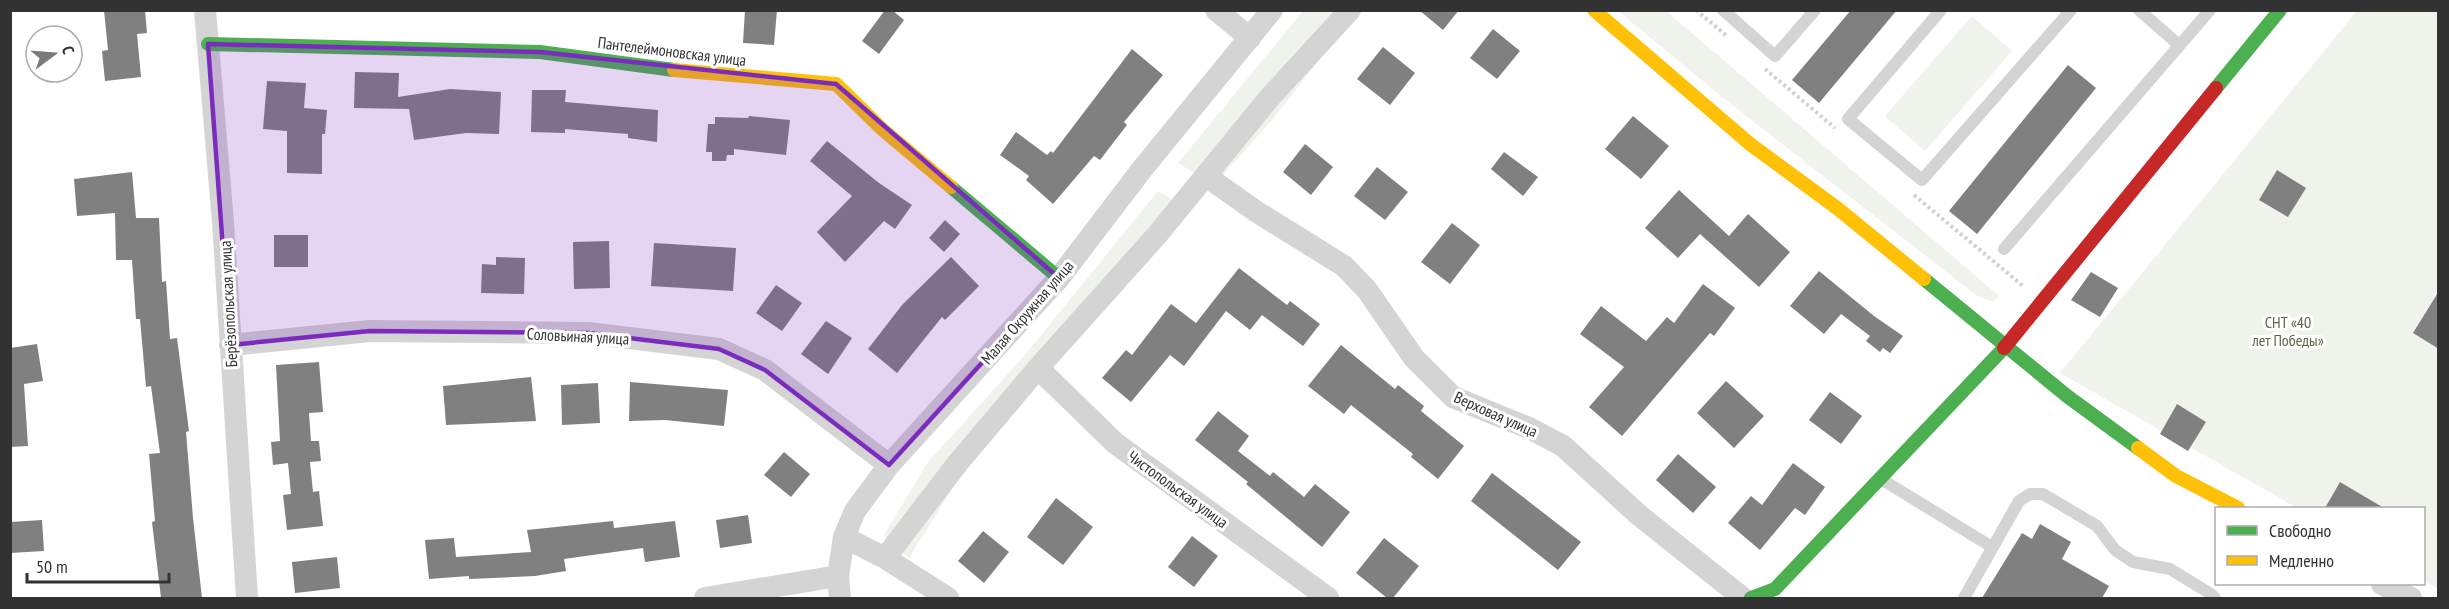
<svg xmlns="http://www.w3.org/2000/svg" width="2449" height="609" font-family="'PT Sans Narrow',sans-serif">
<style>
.green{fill:#f0f2ec}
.building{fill:#808080}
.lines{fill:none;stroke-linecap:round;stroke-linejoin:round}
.path{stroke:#d2d2d2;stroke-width:4;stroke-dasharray:3 3;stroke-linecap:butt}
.lane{stroke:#d4d4d4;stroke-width:12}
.street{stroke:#d4d4d4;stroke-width:22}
.fast{stroke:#4caf50;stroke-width:14}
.slow{stroke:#ffc107;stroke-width:14}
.jam{stroke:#c62828;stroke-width:14}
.marked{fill:#7b2cbf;fill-opacity:0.2;stroke:#7b2cbf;stroke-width:4.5;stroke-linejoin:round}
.labels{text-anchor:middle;stroke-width:6;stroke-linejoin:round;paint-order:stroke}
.street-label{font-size:16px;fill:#323232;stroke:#fff}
.park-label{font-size:16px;fill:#596943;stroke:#fff}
</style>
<rect width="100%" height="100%" fill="#fff"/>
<path class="green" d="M1303,11h55l-86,109 -58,65 -36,-22z
M1618,11h48l333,285 -7,6 -16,-7 -249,-194z
M2357,11h81v578l-14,-8v-73h-127l-237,-135z
M1972,16l40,35 -87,100 -40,-35z
M1158,191l29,17 -217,252 -61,98 -25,-23 44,-73 97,-107z"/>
<path class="building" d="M104,10h41l2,23 -10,1 4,43 -36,4 -3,-30 6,-1z
M745,10h32l-3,35 -31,-2z
M885,10h7l12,10 -25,34 -17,-13z
M1419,10h40l-16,20z
M1851,10h46l-78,93 -27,-23z
M1493,29l27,22 -23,28 -27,-21z
M1383,47l32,26 -25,32 -33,-26z
M1132,49l31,26 -39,47 3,3 -27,35 -6,-4 -41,48 -27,-24 3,-4 -29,-21 16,-23 31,23 4,-4 2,2z
M2068,65l28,23 -119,146 -28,-23z
M355,72l44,1 -1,24 52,-8 51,3 -2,42 -33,-1 -52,7 -5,-31 -55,-1z
M267,81l39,2 -2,25 23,2 -2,24h-3v40l-35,-1v-42l-24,-2z
M532,90h34l-1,12 93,8 -1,32 -29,-4v-4l-63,-5v4l-34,-1z
M749,116l41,4 -4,35 -52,-6v6h-7l-1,6h-14v-9h-6l2,-28h7v-7l33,1z
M1633,116l36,30 -28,33 -36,-30z
M827,141l52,42 33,22 -17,24 -11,-8 -39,41 -28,-30 35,-36 -42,-35z
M1305,144l28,23 -22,28 -28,-23z
M1504,152l34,25 -15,19 -32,-27z
M1377,167l31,25 -23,28 -31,-24z
M2277,170l29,18 -18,29 -29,-17z
M132,172l4,46h23l3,64 4,-1 4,58 7,-1 12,93 -3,1 7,86 9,80h-41l-9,-76 3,-1 -6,-67 11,-1 -9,-67 -5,1 -6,-68h-4l-4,-59h-16l-1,-47 -38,3 -3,-37z
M1679,190l50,46 19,-22 42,38 -31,35 -59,-53 -22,24 -33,-30z
M945,220l15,14 -16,18 -15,-14z
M1452,223l28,22 -30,39 -29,-22z
M274,235h34v32h-34z
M609,241l1,47 -36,1 -1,-47z
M654,243l82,5 -3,43 -82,-5z
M496,257l29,1 -1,36 -43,-1 1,-29 14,1z
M951,257l28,29 -34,34 -3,-3 -45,56 -29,-24 34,-44z
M1239,268l48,37 3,-4 30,23 -17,22 -41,-31 -12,15 -24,-19 -42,55 -14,-11 -39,47 -29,-24 24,-28 6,5 39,-51 25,19z
M1819,271l55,45 29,20 -13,17 -7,-5 -3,4 -14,-11 4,-5 -29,-22 -17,20 -34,-28z
M2091,272l27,16 -18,29 -29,-17z
M1703,284l32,24 -21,28 -4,-3 -88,103 -33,-29 35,-40 -44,-33 21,-28 45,35 21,-24 7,6z
M776,285l26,18 -20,28 -26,-18z
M2439,291v58l-26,-16z
M826,321l26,17 -24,36 -27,-20z
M37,344l6,37 -19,3 4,62 -18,1v-99z
M1341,345l54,44 3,-4 26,21 -3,5 43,35 -26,33 -27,-22 2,-3 -62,-49 -7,9 -36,-28z
M319,362l4,50 -14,1 2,28h8l2,20 -11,1 3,30 6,-1 4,35 -36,4 -4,-35 8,-1 -3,-31 -15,2 -2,-23 9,-1 -4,-76z
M531,377l5,44 -90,4 -3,-39z
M1726,381l38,35 -30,32 -37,-35z
M630,382l98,8 -4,36 -59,-6 -36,1z
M598,383l2,40 -38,2 -1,-40z
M1830,392l32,24 -21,28 -32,-24z
M2177,404l29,18 -18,29 -28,-17z
M1218,411l31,25 -11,15 32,25 3,-4 31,25 11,-13 35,28 -28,35 -76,-63 2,-2 -53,-42z
M784,452l26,22 -19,23 -27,-22z
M1678,454l38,33 -23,26 -37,-33z
M1793,463l32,24 -20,28 -10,-7 -35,42 -32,-27 23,-27 11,9z
M1492,473l89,69 -23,28 -87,-69z
M2340,482l44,26h-59z
M1056,498l37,29 -30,38 -36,-28z
M748,515l4,28 -32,5 -4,-28z
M42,520l2,31 -34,2v-31z
M613,521l1,7 61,-7 5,36 -35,5 -2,-14 -79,11 2,12 -31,5 -66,3v-3l-40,3 -4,-39 29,-2 2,19 75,-5 -4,-22z
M2040,524l31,18 -9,17 47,27 -7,12h-120l40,-65 10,6z
M983,531l26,21 -25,31 -26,-22z
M1192,536l26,20 -24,31 -26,-20z
M1384,538l35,28 -26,32h-6l-31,-25z
M337,557l3,31 -45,5 -3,-31z"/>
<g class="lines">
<path class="path" d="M1696,10l32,27
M1765,69l70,59
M1914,195l109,91"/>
<path class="lane" d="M1723,10l52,46 40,-46
M1941,10l-93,109 74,61 149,-170
M2139,10l40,35
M2004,249l206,-239
M1881,479l111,68
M1964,598l55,-97 11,-7h13l54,32 18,24 18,12 37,7 41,25 4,4"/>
<path class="street" d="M205,10l18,212 24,376
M1216,10l34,28
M1206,176l51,36 87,54 23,24 47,68 39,39 76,31 34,18 77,70 103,82
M230,345l140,-14 218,2 131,16 46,21 124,95
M1038,368l77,75 213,155
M844,537l41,21 63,40
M885,558l72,-94 81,-96 119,-133 113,-138 80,-87
M2382,584l29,14
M705,598l133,-22
M840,598l-2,-22 6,-39 11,-26 34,-46 170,-187 84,-110 129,-158"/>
<path class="fast" d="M208,44l332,8 134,18
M2216,88l64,-78
M951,187l108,91
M1924,279l143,117 71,52
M1751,598l24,-9 229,-241"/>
<path class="slow" d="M1594,10l156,134 87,64 87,71
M674,70l162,14 47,46 68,57
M2138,448l38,28 62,32"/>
<path class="jam" d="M2004,348l212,-260"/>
</g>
<path class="marked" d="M208,44l332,8 296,32 223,194 -170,187 -124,-95 -46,-21 -131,-16 -218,-2 -140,14z"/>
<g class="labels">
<g class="street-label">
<text transform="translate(672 51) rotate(7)" y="6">Пантелеймоновская улица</text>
<text transform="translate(228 304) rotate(-93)" y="6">Берёзопольская улица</text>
<text transform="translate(1027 312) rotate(-49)" y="6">Малая Окружная улица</text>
<text transform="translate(578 336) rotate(3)" y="6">Соловьиная улица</text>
<text transform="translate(1496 414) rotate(24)" y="6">Верховая улица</text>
<text transform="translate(1178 489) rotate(36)" y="6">Чистопольская улица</text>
</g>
<g class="park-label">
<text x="2288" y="328">СНТ «40<tspan x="2288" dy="18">лет Победы»</tspan></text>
</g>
</g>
<rect width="2449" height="609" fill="none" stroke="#323232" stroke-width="24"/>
<rect x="2215" y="507" width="210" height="78" fill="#ffffff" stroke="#adadad" stroke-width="1.5"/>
<rect x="2227" y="526" width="30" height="9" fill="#4caf50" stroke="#adadad" stroke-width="1.5"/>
<text x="2269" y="537" font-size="18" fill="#323232">Свободно</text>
<rect x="2227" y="556" width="30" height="9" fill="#ffc107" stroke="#adadad" stroke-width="1.5"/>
<text x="2269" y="567" font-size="18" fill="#323232">Медленно</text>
<g transform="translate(54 54) rotate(74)"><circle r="28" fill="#ffffff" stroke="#adadad" stroke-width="1.5"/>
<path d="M0-4.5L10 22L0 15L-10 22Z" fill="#7a7a7a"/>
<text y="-9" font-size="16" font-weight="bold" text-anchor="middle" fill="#323232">С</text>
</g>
<path d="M27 573v9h142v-9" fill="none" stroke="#323232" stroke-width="3"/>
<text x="36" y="573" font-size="18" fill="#323232" stroke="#ffffff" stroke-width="4.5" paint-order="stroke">50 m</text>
</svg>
